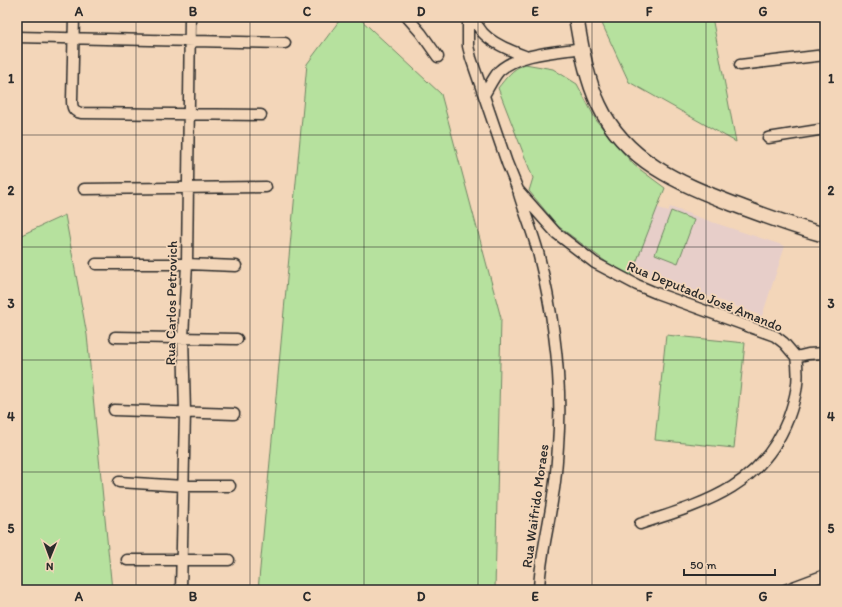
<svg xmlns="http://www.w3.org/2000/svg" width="842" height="607" font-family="Itim,sans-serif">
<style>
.built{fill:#e7cec9}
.green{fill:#b6e19e;stroke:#708664}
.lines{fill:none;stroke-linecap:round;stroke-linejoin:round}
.street-casing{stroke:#2b2b2b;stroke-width:13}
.secondary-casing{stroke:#2b2b2b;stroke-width:17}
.street{stroke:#f3d6b9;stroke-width:10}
.secondary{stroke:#f3d6b9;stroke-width:14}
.grid{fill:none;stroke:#2b2b2b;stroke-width:1;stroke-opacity:0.55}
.labels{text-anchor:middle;stroke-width:3.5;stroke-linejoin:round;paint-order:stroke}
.street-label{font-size:14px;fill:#2b2b2b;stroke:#f3d6b9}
.neatline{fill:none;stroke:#2b2b2b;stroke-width:1.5}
.grid-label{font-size:13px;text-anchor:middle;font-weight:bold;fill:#2b2b2b}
</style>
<rect width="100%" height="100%" fill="#f3d6b9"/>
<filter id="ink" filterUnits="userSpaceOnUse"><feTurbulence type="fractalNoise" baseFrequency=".025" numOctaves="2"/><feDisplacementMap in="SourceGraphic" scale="8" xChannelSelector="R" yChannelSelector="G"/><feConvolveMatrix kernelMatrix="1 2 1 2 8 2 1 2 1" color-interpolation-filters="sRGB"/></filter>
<g filter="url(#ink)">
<path class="built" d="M657,207l11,5 2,-5 45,16 70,23 -23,70 -128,-47z"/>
<path class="green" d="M342,17h16l83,77 60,224 -6,272h-237l49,-526z
M599,17h113l24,125 -107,-60z
M525,64l28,5 24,15 19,36 13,16 25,29 31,23 -34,88 -22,-12 -51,-38 -29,-35 4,-13 -35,-90c8,-10 14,-19 27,-24z
M671,211l23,9 -16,43 -23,-9z
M65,215l22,120 25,255h-95v-353z
M666,335l79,8 -11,105 -79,-8z"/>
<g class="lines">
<defs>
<path id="street" d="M74,17l-2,83c0,8 1,11 9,13l180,2
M407,17l14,16 17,24
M468,17v29l3,12 36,105 11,27 38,43 39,30 42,22 19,8 119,43 9,7 12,14
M471,17c4,5 8,11 12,16 10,11 28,18 42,23
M17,37l268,6
M740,65l85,-10
M484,95c5,-8 9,-17 15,-24 20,-18 57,-19 84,-23
M768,138l57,-9
M84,189l182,-2
M519,194c6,20 14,39 19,58 16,64 25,128 20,194 -1,16 -2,33 -5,49 -4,32 -13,62 -14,95
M96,264h91l49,2
M115,337l122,2
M796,357l12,-3 17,-1
M114,410l120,4
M119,482l65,4h46
M640,524c64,-21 121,-36 148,-105 8,-22 12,-39 8,-62
M127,560h102
M181,590l4,-178 -2,-75 4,-73 3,-247
M785,590l40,-15"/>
<path id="secondary" d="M576,17c5,29 10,61 23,88 26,56 80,78 134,99 30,11 61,23 92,31"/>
</defs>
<use href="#street" class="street-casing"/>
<use href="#secondary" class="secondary-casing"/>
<use href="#street" class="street"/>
<use href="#secondary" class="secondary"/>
</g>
</g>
<path class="grid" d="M136,17v573M250,17v573M364,17v573M478,17v573M592,17v573M706,17v573M17,135h808M17,247h808M17,360h808M17,472h808"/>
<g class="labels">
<g class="street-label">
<text transform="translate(705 296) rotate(22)" y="5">Rua Deputado José Amando</text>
<text transform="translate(171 303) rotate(-89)" y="5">Rua Carlos Petrovich</text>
<text transform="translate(535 506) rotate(-82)" y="5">Rua Waifrido Moraes</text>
</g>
</g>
<rect width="842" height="607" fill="none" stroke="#f3d6b9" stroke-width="44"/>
<g transform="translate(50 557) rotate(181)" stroke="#f3d6b9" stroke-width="3" paint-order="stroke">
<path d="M0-3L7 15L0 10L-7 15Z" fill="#2b2b2b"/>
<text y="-6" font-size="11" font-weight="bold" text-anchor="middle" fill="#2b2b2b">N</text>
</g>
<path d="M684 569v6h91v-6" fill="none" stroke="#2b2b2b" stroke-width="2"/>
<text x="690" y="569" font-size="12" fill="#2b2b2b" stroke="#f3d6b9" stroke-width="3" paint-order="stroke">50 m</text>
<rect x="22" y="22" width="798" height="563" class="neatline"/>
<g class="grid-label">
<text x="79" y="16">A</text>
<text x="193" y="16">B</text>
<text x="307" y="16">C</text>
<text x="421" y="16">D</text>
<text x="535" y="16">E</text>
<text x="649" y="16">F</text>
<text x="763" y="16">G</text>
<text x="11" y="83">1</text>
<text x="831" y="83">1</text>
<text x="11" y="195">2</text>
<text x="831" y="195">2</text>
<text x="11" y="308">3</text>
<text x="831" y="308">3</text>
<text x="11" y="421">4</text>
<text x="831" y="421">4</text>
<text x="11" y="533">5</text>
<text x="831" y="533">5</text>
<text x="79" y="601">A</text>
<text x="193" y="601">B</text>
<text x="307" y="601">C</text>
<text x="421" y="601">D</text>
<text x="535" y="601">E</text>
<text x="649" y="601">F</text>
<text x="763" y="601">G</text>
</g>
</svg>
